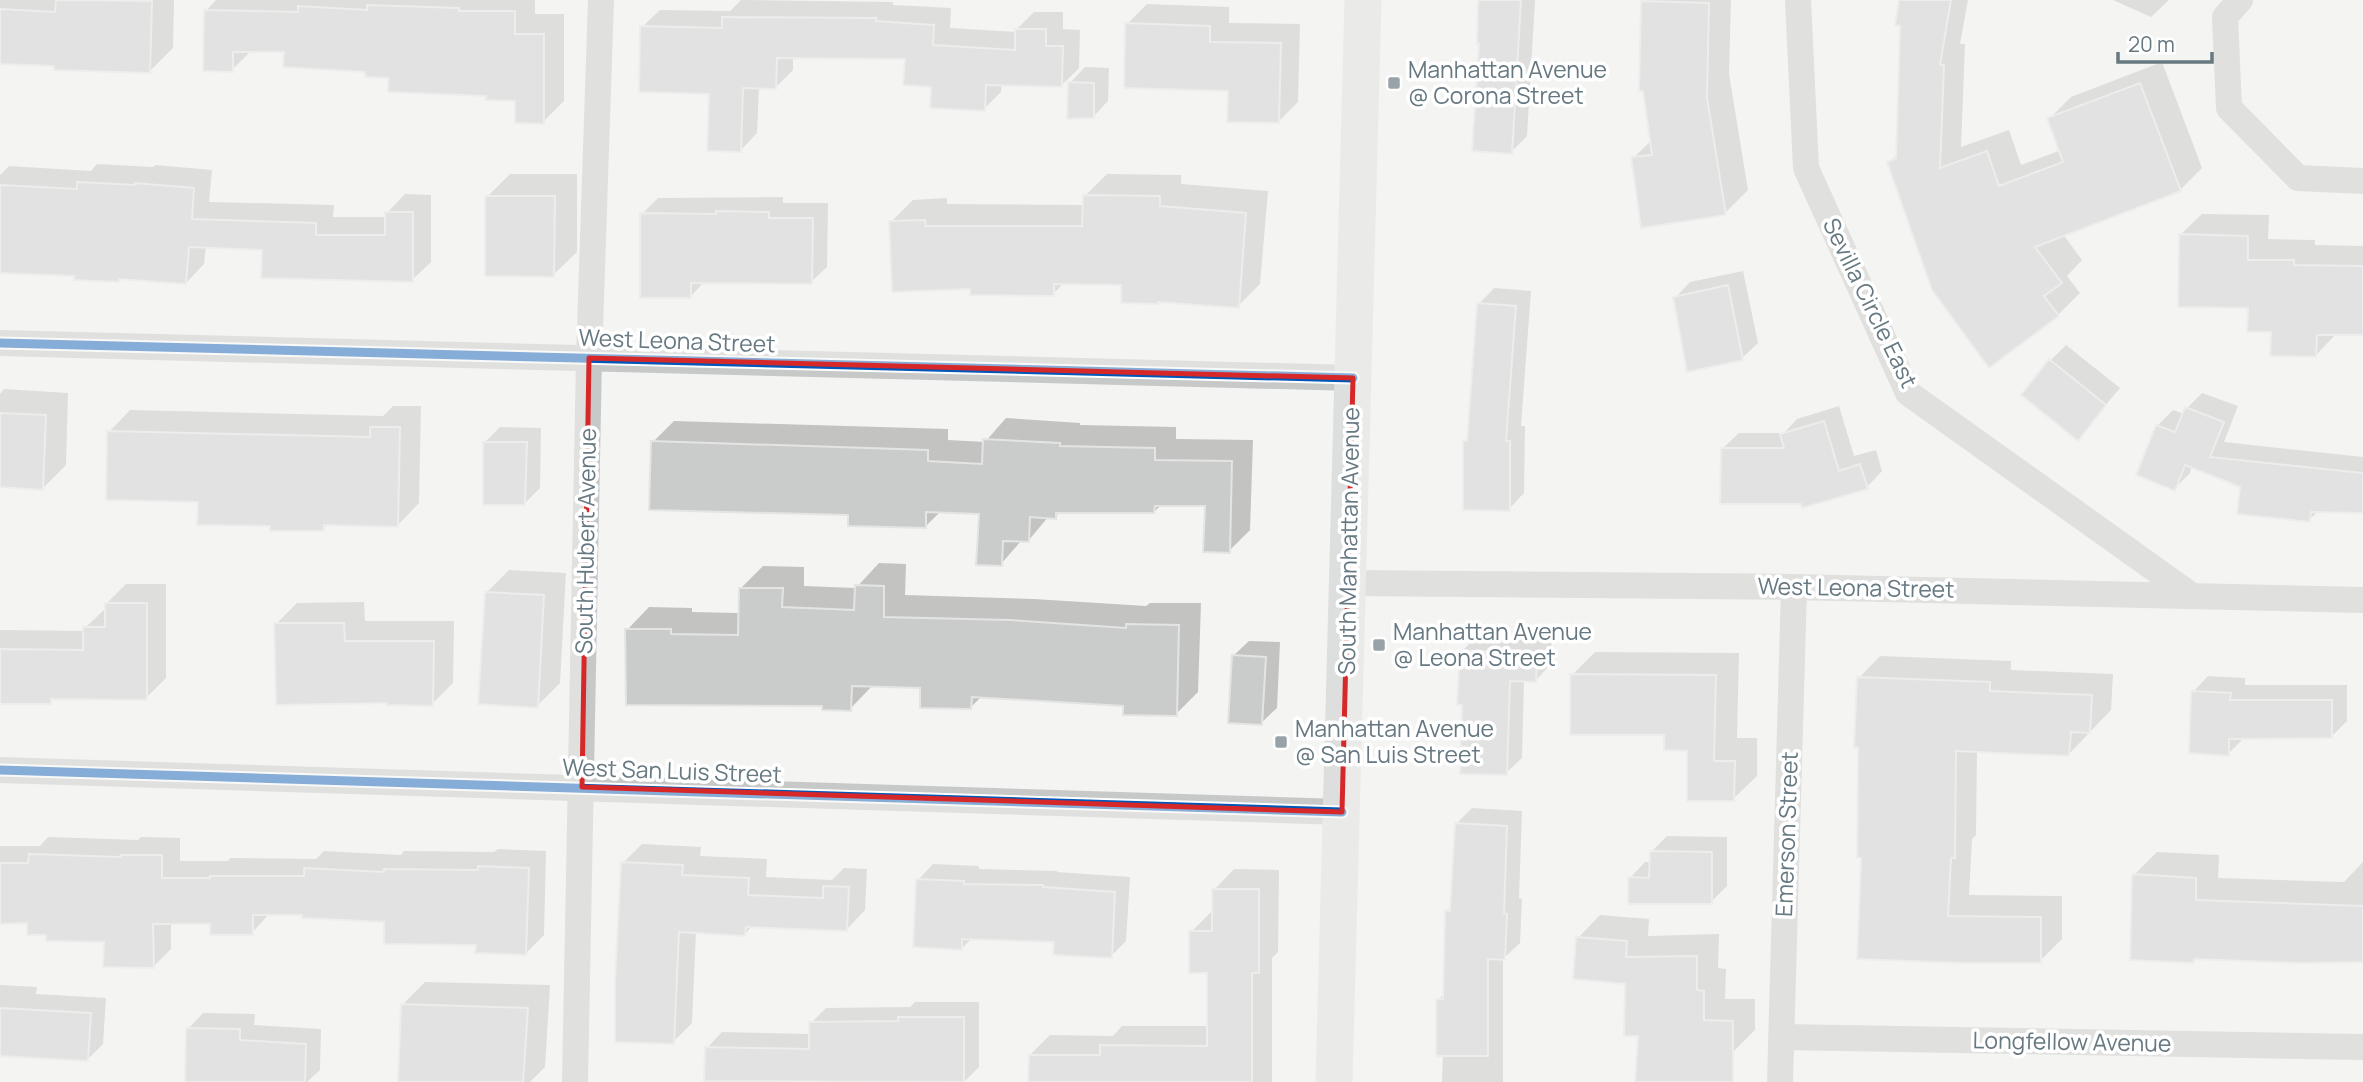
<svg xmlns="http://www.w3.org/2000/svg" width="2363" height="1082" font-family="Manrope,sans-serif">
<style>
.shadow{fill:#0003}
.building{fill:#cacccc;stroke:#e4e4e3;stroke-width:2}
.lines{fill:none;stroke-linecap:round;stroke-linejoin:round}
.street{stroke:#c7c8c8;stroke-width:26}
.secondary{stroke:#dddede;stroke-width:37}
.cycleway-casing{stroke:#fff;stroke-width:13}
.cycleway{stroke:#0057b8;stroke-width:9}
.marked{fill:none;stroke:#d62828;stroke-width:5;stroke-linejoin:round}
.poi-dot{fill:#98a3a9;stroke:#fff;stroke-width:2.5}
.labels{text-anchor:middle;stroke-width:7;stroke-linejoin:round;paint-order:stroke}
.poi-label{font-size:23px;fill:#667881;stroke:#fff;text-anchor:start}
.street-label{font-size:23px;fill:#667881;stroke:#fff}
</style>
<rect width="100%" height="100%" fill="#f4f4f3"/>
<path class="shadow" d="M0,0h174l-1,48 -23,23 -150,-9z
M216,0h319v14h29v87l-21,21 -27,-23 -126,-22 -104,-27h-34l-20,20 -26,-59z
M741,0l152,2v3l58,3 -1,20 67,4v-3l17,-17h29v17l17,1 -1,38 -17,17 -60,-2 -1,9 -17,17 -51,-24 -26,-28 -114,-1v14l-17,17h-17l-2,46 -17,18 -29,-59 -69,-65 18,-17 70,1z
M1480,0h55l-8,136 -16,16 -31,-110z
M1644,0h87l-2,74 19,116 -23,23 -92,-55 19,-18z
M1901,0h67l-8,44h5l-4,103 48,-17 12,35 40,-15 -12,-31 22,-22 91,-35 40,106 -22,22 -117,44 19,26 -15,16 13,17 -22,22 -169,-153 9,-9z
M2113,0h56l-18,17z
M1147,4l82,3v16l71,1 -2,78 -20,20 -151,-98z
M1085,67l24,1 -1,33 -15,16 -23,-34z
M97,164l56,3 2,-2 57,5 -3,32 125,3 -1,12h54v-4l18,-19 26,1v67l-19,18 -148,-32 -58,-2 -2,18 -18,19 -65,-6 -3,3 -42,-6 -76,-3v-96l9,-9 82,5z
M510,174h67v78l-24,23 -66,-78z
M1107,174l74,1v9l87,7 -8,93 -22,22 -115,-23 -58,-1 -12,12 -81,-7 -81,-65 22,-22 34,-2v6l137,1 1,-9z
M783,197v6h45l-1,64 -16,15 -106,-1 -14,15 -49,-82 16,-16z
M2202,214l67,1 -1,24 47,1v5l48,1v88l-26,-1 -21,22 -44,-25 -92,-95z
M1743,271l15,72 -16,15 -67,-60 15,-16z
M1494,288l37,3 -10,135h4l-1,67 -15,16 -44,-67 4,-4 10,-134z
M2066,345l54,43 -42,50 -28,-77z
M4,389l64,4 -2,72 -23,23 -43,-2v-92z
M2202,393l36,13 -14,36 139,15v54l-44,-1 -10,10 -67,-34 -50,-20 -2,7 -16,16 -17,-63 16,-16 11,4 3,-6z
M393,406h28l-2,97 -21,22 -69,-1 -6,5 -51,-4 -72,-25 -91,-68 21,-22 253,6z
M1839,406l15,50 22,-6 6,21 -15,16 -144,-39 16,-15h45l13,-14z
M1006,418l74,5v2l96,2v12l77,1 -3,90 -21,21 -22,-46 -45,-1 -8,8 -93,-1 -6,6 -6,-1 -21,25 -6,-1 -21,24 -20,-52 -40,-1 -16,16 -75,-14 -197,-71 21,-21 274,8v11l37,2z
M500,427l41,1 -1,60 -15,15 -40,-61z
M879,563l27,1 -1,31 129,4 112,7 4,-3h51l-3,89 -22,22 -51,-10 -143,-8 -11,11 -49,-21 -49,-1 -23,24 -26,-5 -197,-74 22,-23 43,1v4l48,1v-24l23,-23 41,1v19l52,2z
M509,570l57,3 -6,110 -23,23 -51,-113z
M126,584h40v94l-20,20 -91,-1 -5,5h-50v-72l85,1v-3l21,-20v-4z
M364,602l1,19h89l-1,62 -21,21 -156,-80 21,-21z
M1477,636l75,4 -2,25 -15,16 -11,-1 -2,78 -16,15 -44,-122z
M1249,641l31,1 -3,66 -16,15 -28,-67z
M1595,652l144,1 -2,85h20v38l-24,23 -44,-50 -117,-74z
M1880,656l131,5v9l102,4 -2,36 -42,44 -92,-4 -1,85 -4,4 -3,56 93,1v43l-22,22h-75l-103,-105 -3,-178z
M2208,676l37,2v7h102v36l-16,16h-86l-17,17 -35,-62z
M1472,808l50,3 -3,87 3,1 -2,44 -17,16v123h-61l1,-28 -5,-54 7,-7 2,-82 5,-5 4,-82z
M1667,836l60,1v49l-16,16 -81,-24 15,-16h6v-10z
M48,837l90,3 3,-3 39,1v23h48l2,-3 86,1 8,-8 77,4 3,-4 90,1 4,-3 48,2 -2,84 -18,18 -140,-32 -82,-8h-34l-18,20 -40,-11h-41v27l-18,18 -47,-26 -58,-7 -19,-12h-29v-76h40z
M642,844l59,3 -1,9 67,3 -1,18 66,3 12,-12 23,1 -2,41 -18,19 -94,-4 -8,9 -49,-3 -4,92 -19,19 -50,-179z
M2157,852l62,3 -1,23 126,4 19,-20v98l-167,-2 -3,3 -59,-86z
M933,864l46,2v3l78,2v1l73,5 -4,64 -15,15 -55,-15 -84,-3 -11,11 -43,-69z
M1234,869l45,1 -1,82 -6,6v124h-242v-27l20,-20 63,1 9,-10h87v-54l-18,-40 20,-20h3v-22z
M1600,915l49,4 -1,17 71,-2 -1,34 8,1 -1,30h30v31l-23,23 -15,29h-80l3,-48 -13,-52 -49,-44z
M425,982l125,3 -5,82 -15,15h-130l2,-77z
M0,985l37,2 -1,7 70,4 -3,46 -16,16 -87,-3z
M915,1002h64v65l-15,15h-192l-66,-2 1,-32 15,-16 89,2v-11l15,-15 84,-1z
M203,1013l52,1 -1,11 67,4 -1,41 -13,12h-120l1,-53z"/>
<path class="building" d="M56,0l96,1 -2,72 -96,-3v-4l-54,-2v-55l55,3z
M1478,0h43l-9,154 -40,-3 7,-107h-2z
M1899,0h52l-11,65h4l-4,103 47,-17 12,35 64,-24 -16,-44 93,-35 41,108 -146,56 27,36 -18,13 15,20 -70,52 -57,-78 -45,-128 9,-4 4,-132 -5,-1z
M1641,1l68,2 -2,95 19,117 -85,13 -10,-71 21,-2 -9,-64h-4z
M367,5l92,3v3h56v23h29v90l-29,-1v-22l-29,-1v-4l-98,-4v-14l-23,-1v-5l-82,-5 1,-15h-51v20l-30,-1 1,-61 94,2v-6l69,4z
M722,17l154,1v3l58,4 -1,20 82,5v-21h31v17h17l-1,41 -76,-2 -1,26 -55,-3 1,-21 -28,-2 2,-26 -128,-1 -1,31 -33,-1 -2,64 -34,-1 2,-57 -70,-2 1,-66 82,2z
M1125,23l85,3v16l71,1 -2,80 -52,-1 1,-31 -104,-3z
M1068,82l26,1v35l-27,1z
M77,182l58,3v-2l59,5 -2,31 124,4v12h69v-23h28v70l-152,-4 1,-28 -73,-3 -3,37 -67,-5v3l-45,-2v-4l-74,-3v-88l77,4z
M1083,195l77,1v10l86,7 -7,95 -81,-6v2l-37,-1v-18l-67,-1v12l-84,-1v-6l-78,3 -3,-71 36,-1 1,6h156z
M485,196h70l-1,81 -69,-1z
M716,211l53,1v6h44l-1,66 -121,-1v15h-51v-85l76,1z
M2179,234l69,2v24h46v5l69,1v69h-46l-1,22 -46,-1 1,-24h-24l1,-24 -70,-1z
M1728,285l15,75 -56,12 -14,-75z
M1477,303l39,3 -10,135h4v70l-47,-1v-69h4z
M2049,359l57,46 -28,36 -57,-46z
M2185,407l39,15 -14,35 153,16v40l-52,-1 -1,10 -73,-8 3,-27 -55,-22 -10,26 -39,-16 20,-50 19,7z
M0,413l46,2 -3,75 -43,-3z
M1824,421l15,50 21,-7 8,25 -66,19 -1,-4h-81l1,-56h63l-4,-14z
M370,427h30l-2,100 -74,-2v6h-54v-5l-73,-1 1,-23 -92,-2 1,-69 263,6z
M983,439l77,4v3l95,2v12l77,1 -2,92 -27,-1 2,-46h-50l-1,7h-98v6l-26,-2 -1,25 -26,-1 -1,25 -26,-1 3,-51 -53,-2v16l-78,-2v-11l-199,-5 2,-69 277,9v11l54,3z
M483,442h44l-2,63h-42z
M855,585l29,1v31l126,3 116,8v-4l53,1 -2,91 -54,-1v-9l-151,-9 -1,12 -51,-1v-20l-68,-2 -1,25 -29,-1v-4l-196,-1 -1,-76h46v5l67,1 1,-47h44l-1,19 72,3z
M485,592l59,3 -6,113 -60,-4z
M105,603h42v97l-96,-1v5h-51v-55l83,1v-23h22z
M274,623h70l1,18h89l-1,65 -46,-1v-2l-111,2z
M1460,650l77,5 -1,27 -26,-1 -3,94 -47,-1 2,-69h-5z
M1232,655l34,2 -4,68 -34,-2z
M1570,674l146,1 -2,86h21l-1,40h-47v-50l-23,-1v-15h-94z
M1857,677l133,5v9l102,4 -2,38 -19,-1 -2,24 -113,-5 -1,107h-4l-3,58 93,1v46h-76l-108,-4 4,-101h-4l1,-110 -4,-1z
M2191,691l40,2 -1,7h102v38l-103,1v17l-40,-3z
M1455,823l52,3 -3,87 3,1 -2,46 -17,-1v97h-52v-57h7l2,-89 5,1z
M1650,851l62,1v52h-84v-27l21,1z
M29,854l92,3v-2h41v23h48v-2h94v-8l80,4v-3l94,1v-4l51,2 -3,87 -51,-2 1,-8 -92,-1v-22l-82,-4v-3h-49v20h-43v-11h-57l1,44 -51,-1 1,-25 -58,-1v-6h-19v-12l-27,1v-61h28z
M621,862l62,3 -1,10 67,3 -1,17 75,3v-12l26,1 -2,44 -101,-4 -1,9 -66,-4 -5,112 -59,-2v-62z
M2132,874l64,4v22l167,6v56l-60,1 -109,-4v4l-64,-3z
M916,879l48,2v3l79,1v2l72,5 -3,66 -59,-3 1,-13 -92,-3v11l-49,-3z
M1212,889h47v84h-7v109h-224l1,-27h71v-10l107,1v-73h-18v-42h23z
M1576,937l51,4 -1,16 71,-1v34l7,1v29l29,1v61h-98l3,-46h-14l1,-52 -52,-5z
M401,1004l127,4 -5,74h-125z
M0,1008l91,5 -3,48 -88,-5z
M898,1017h66v65l-260,-1 1,-34 104,2v-27l89,-1z
M186,1028l54,1v11l66,4 -1,38h-120z"/>
<g class="lines">
<path class="street" d="M1798,0l8,168 102,225 283,202
M2240,0l-15,17 4,91 69,70 65,3
M0,343l1353,35
M1349,583l445,4 569,13
M0,770l1342,42
M1781,1037l582,10
M575,1082l14,-724 12,-358
M1780,1082l14,-495"/>
<path class="secondary" d="M1334,1082l29,-1082"/>
<defs>
<path id="cycleway" d="M0,343l1353,35
M0,770l1342,42"/>
</defs>
<use href="#cycleway" class="cycleway-casing"/>
<use href="#cycleway" class="cycleway"/>
</g>
<path d="M0 0H2363V1082H0ZM589,358l764,20 -11,434 -760,-25z" fill="#f4f4f3" fill-opacity=".55" fill-rule="evenodd"/>
<path class="marked" d="M589,358l764,20 -11,434 -760,-25z"/>
<g class="poi-dot">
<rect x="1387" y="76" width="14" height="14" rx="3.5"/>
<rect x="1372" y="638" width="14" height="14" rx="3.5"/>
<rect x="1274" y="735" width="14" height="14" rx="3.5"/>
</g>
<g class="labels">
<g class="poi-label">
<text x="1408" y="78">Manhattan Avenue<tspan x="1408" dy="26">@ Corona Street</tspan></text>
<text x="1393" y="640">Manhattan Avenue<tspan x="1393" dy="26">@ Leona Street</tspan></text>
<text x="1295" y="737">Manhattan Avenue<tspan x="1295" dy="26">@ San Luis Street</tspan></text>
</g>
<g class="street-label">
<text transform="translate(1870 303) rotate(64)" y="8">Sevilla Circle East</text>
<text transform="translate(677 341) rotate(2)" y="8">West Leona Street</text>
<text transform="translate(586 541) rotate(-89)" y="8">South Hubert Avenue</text>
<text transform="translate(1349 541) rotate(-89)" y="8">South Manhattan Avenue</text>
<text transform="translate(1856 588) rotate(1)" y="8">West Leona Street</text>
<text transform="translate(672 771) rotate(2)" y="8">West San Luis Street</text>
<text transform="translate(1787 834) rotate(-88)" y="8">Emerson Street</text>
<text transform="translate(2072 1042) rotate(1)" y="8">Longfellow Avenue</text>
</g>
</g>
<path d="M2118 52v10h94v-10" fill="none" stroke="#667881" stroke-width="3.5"/>
<text x="2128" y="52" font-size="21" fill="#667881" stroke="#ffffff" stroke-width="5" paint-order="stroke">20 m</text>
</svg>
